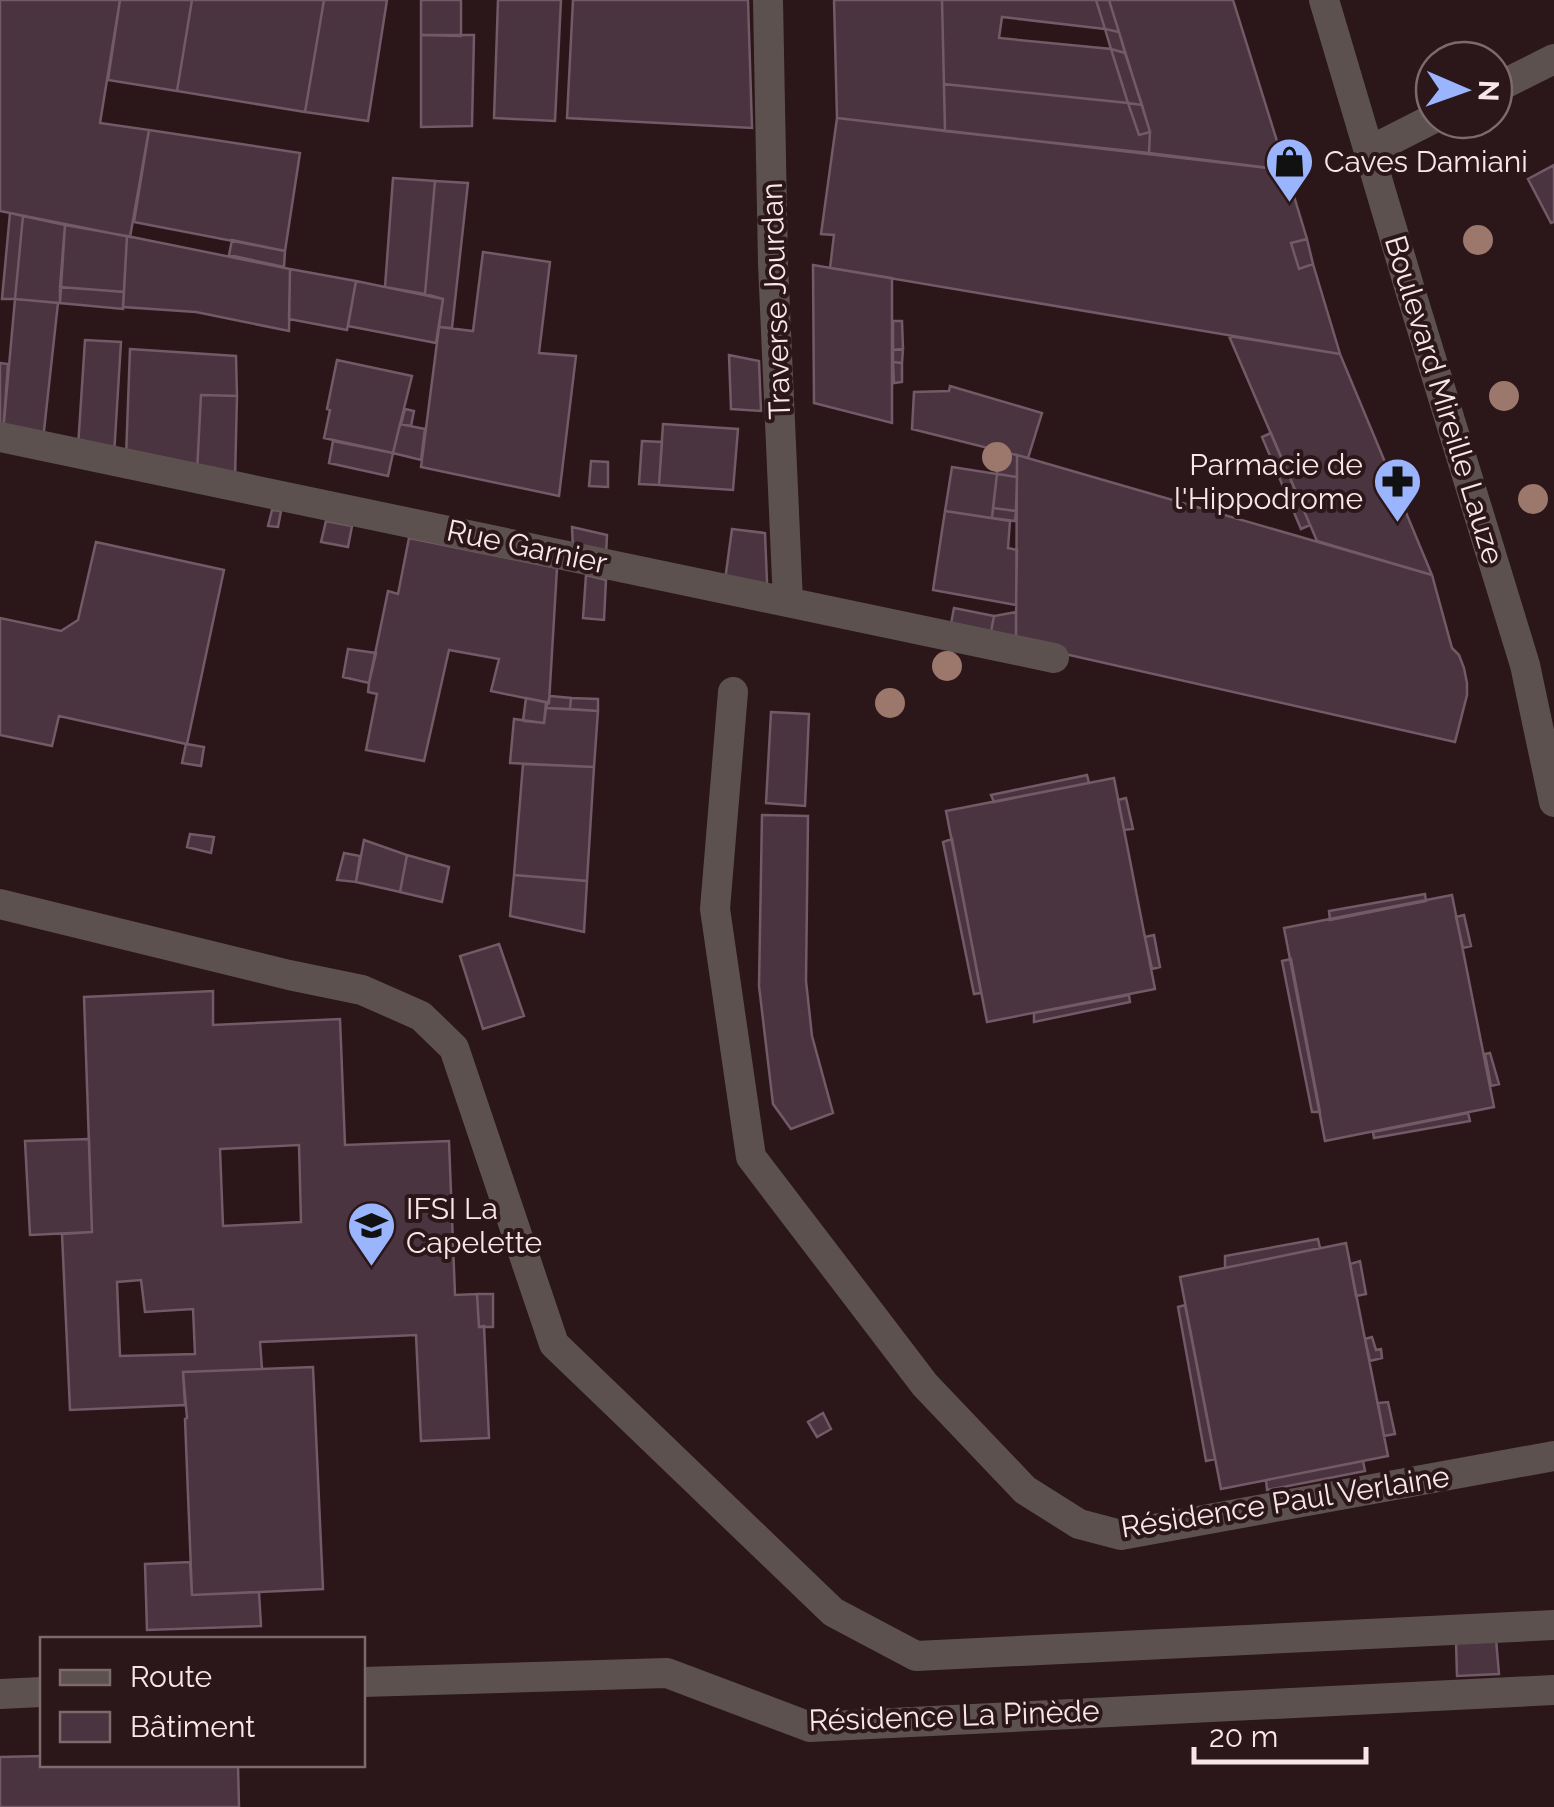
<svg xmlns="http://www.w3.org/2000/svg" width="1554" height="1807" font-family="Raleway,sans-serif">
<style>
.building{fill:#4a343f;stroke:#725a66;stroke-width:2.5;fill-rule:evenodd}
.lines{fill:none;stroke-linecap:round;stroke-linejoin:round}
.minor{stroke:#5d514f;stroke-width:30}
.tree{fill:#9c776b}
.labels{text-anchor:middle;stroke-width:8;stroke-linejoin:round;paint-order:stroke}
.poi-label{font-size:30px;fill:#f7e7e9;stroke:#2b161a;text-anchor:start}
.street-label{font-size:30px;fill:#f7e7e9;stroke:#2b161a}
</style>
<rect width="100%" height="100%" fill="#2b161a"/>
<path class="building" d="M0,0h120l-20,123 49,7 -19,107 -130,-26z
M120,0h72l-15,91 -69,-11z
M192,0h132l-19,112 -128,-21z
M324,0h63l-19,121 -63,-9z
M421,0h40v36l-40,-1z
M498,0h63l-6,121 -61,-3z
M573,0h175l4,128 -185,-10z
M834,0h108l3,131 -108,-13z
M942,0h154l9,29 -103,-12 -3,21 112,11 17,54 -184,-19z
M1096,0h13l10,32 -14,-3z
M1109,0h124l53,170 -137,-17 1,-21z
M1105,29l14,3 6,21 -14,-4z
M421,35h53l-2,91 -51,1z
M1111,49l14,4 17,52 -14,-2z
M944,84l184,19 11,32 11,-3 -1,21 -204,-22z
M1128,103l14,2 8,27 -11,3z
M837,118l449,52 21,69 -16,4 8,26 14,-5 27,90 -510,-86 4,-33 -13,-1z
M149,130l151,23 -15,98 -151,-29z
M1554,165v57l-3,1 -23,-44z
M393,178l42,3 -10,113 -40,-7z
M435,181l33,2 -16,145 -13,-1 4,-28 -18,-5z
M10,213l13,3 -8,83h-13z
M23,216l42,9 -5,78 -45,-4z
M65,225l62,11 -3,56 -64,-5z
M127,236l163,33 -1,62 -93,-19 -73,-5z
M1307,239l6,25 -14,5 -8,-26z
M232,240l53,11 -1,16 -55,-12z
M483,252l67,10 -11,91 37,3 -17,140 -138,-29 18,-140 34,4z
M813,265l79,13v145l-78,-20z
M290,269l66,12 -9,49 -58,-11z
M356,281l87,18 -7,44 -88,-17z
M60,287l64,5 -1,17 -63,-6z
M15,299l43,4 -15,137 -40,-7z
M893,321h9l1,28 -10,1z
M1229,336l111,18 92,221 -115,-34z
M85,340l36,2 -7,113 -36,-8z
M130,349l106,7 1,40 -36,-1 -4,77 -71,-15z
M903,349l-1,14 -9,-1v-12z
M729,355l30,6 2,50 -30,-2z
M337,360l75,16 -19,77 -69,-15 6,-28 -3,-1z
M893,362l9,1v19l-8,1z
M0,363l8,1 -5,69 -3,-1z
M950,386l92,27 -14,45 -116,-29 2,-37 35,-1z
M201,395l36,1 -2,83 -38,-7z
M405,409l9,2 -3,15 -10,-2z
M400,424l25,5 -4,31 -28,-7z
M663,424l75,5 -5,61 -74,-5z
M1271,433l39,92 -9,4 -39,-92z
M333,441l60,12 -5,23 -59,-13z
M642,441l20,1 -3,43 -20,-1z
M998,451l19,4v22l-20,-3z
M1017,455l415,120 20,73 7,7 5,13 3,15v12l-12,47 -439,-99z
M591,461l17,1v25l-19,-1z
M952,467l45,7 -5,44 -47,-7z
M997,474l20,3 -1,34 -23,-3z
M993,508l23,3 -1,10 -23,-3z
M272,510l9,1 -3,16 -10,-1z
M945,511l65,10 -2,27 9,2 -1,55 -83,-15z
M326,521l26,5 -4,21 -27,-5z
M572,527l35,8 -1,21 -33,-7z
M732,529l33,4 2,49 -3,5 -39,-7z
M409,538l148,30 -8,135 -58,-12 8,-32 -50,-9 -25,111 -58,-11 11,-56 -9,-2 1,-9 19,-92 10,3z
M96,542l128,28 -37,174 17,3 -3,19 -19,-3 4,-19 -127,-28 -7,30 -52,-11v-117l61,13 17,-11z
M586,575l20,5 -2,40 -21,-2z
M954,608l40,8 -4,21 -40,-8z
M1016,612v31l-26,-6 4,-21z
M348,649l28,4 -7,30 -26,-6z
M550,696l21,2 -1,11 -24,-1z
M526,698l20,4 -2,21 -21,-2z
M571,698l27,1v12l-28,-2z
M546,708l52,3 -4,56 -84,-4 4,-44 30,4z
M771,712l38,2 -4,92 -39,-3z
M523,764l71,3 -7,114 -73,-6z
M1087,775l2,8 -95,19 -3,-7z
M1114,778l41,211 -168,33 -41,-211z
M1126,798l7,31 -9,1 -6,-30z
M762,815l46,1 -2,165 6,55 21,77 -42,16 -18,-25 -14,-118z
M190,834l24,3 -3,16 -24,-6z
M952,839l29,154 -7,1 -31,-152z
M364,840l43,15 -7,37 -44,-10z
M344,853l16,3 -4,26 -19,-2z
M407,855l42,12 -7,35 -42,-10z
M514,875l73,6 -3,51 -74,-16z
M1425,894l1,7 -96,19 -1,-9z
M1452,895l42,212 -169,34 -41,-213z
M1464,915l7,31 -8,2 -7,-31z
M1154,935l6,32 -8,2 -7,-32z
M499,944l25,72 -41,13 -23,-73z
M1291,959l29,153h-8l-30,-151z
M213,991v34l127,-6 5,126 104,-4 6,154 22,-1 2,33 5,-1 5,112 -68,3 -5,-106 -156,7 2,27 -79,3 2,33 -115,5 -8,-176 30,-2 -8,-235zM299,1145l2,77 -78,4 -3,-77zM141,1280l4,32 48,-3 2,45 -75,2 -3,-74z
M1129,995l1,7 -96,20v-9z
M1490,1053l9,31 -8,2 -6,-32z
M1468,1113l2,8 -96,17 -1,-6z
M89,1139l3,93 -62,3 -5,-94z
M1318,1239l2,9 -95,20v-12z
M1346,1243l42,213 -167,33 -41,-212z
M1360,1261l6,33 -10,2 -6,-32z
M477,1294h16v33h-14z
M1185,1305l30,154 -9,2 -28,-154z
M1372,1337l4,13 5,-1 1,9 -12,3 -5,-22z
M313,1367l10,222 -131,6 -7,-176 2,-1 -4,-46z
M1388,1402l7,32 -11,2 -6,-33z
M823,1413l8,16 -14,8 -9,-15z
M1363,1461l2,10 -98,19 -1,-10z
M190,1562l2,33 67,-3 2,34 -114,4 -2,-66z
M1496,1639l3,35 -42,2 -1,-35z
M42,1756v8h196l1,43h-239v-50z"/>
<g class="lines">
<path class="minor" d="M768,0l5,264 15,338
M1324,0l87,293 114,372 29,137
M1494,89l60,-30
M1369,151l65,-33
M0,437l1054,221
M733,692l-18,217 36,248 174,228 100,105 54,34 42,11 433,-79
M0,904l289,71 73,15 59,26 33,32 100,296 279,268 83,44 638,-31
M362,1682l305,-9 143,54 744,-37
M0,1694l42,-2"/>
</g>
<g class="tree">
<circle cx="1478" cy="240" r="15"/>
<circle cx="1504" cy="396" r="15"/>
<circle cx="997" cy="457" r="15"/>
<circle cx="1533" cy="499" r="15"/>
<circle cx="947" cy="666" r="15"/>
<circle cx="890" cy="703" r="15"/>
</g>
<defs>
<symbol id="shop-pin" viewBox="-11 -11 22 30"><path d="M0 17L-7.5 6A9.5 9.5 0 1 1 7.5 6Z" fill="#9ab5fd" stroke="#2b161a"/><path d="M-5-2.5h2.3a2.7 3.5 0 0 1 5.4 0H5L5.5 6h-11ZM-1.5-2.5h3a1.5 2.3 0 0 0-3 0Z" fill="#111"/></symbol>
<symbol id="pharmacy-pin" viewBox="-11 -11 22 30"><path d="M0 17L-7.5 6A9.5 9.5 0 1 1 7.5 6Z" fill="#9ab5fd" stroke="#2b161a"/><path d="M-2-6h4v4h4v4h-4v4h-4v-4h-4v-4h4Z" fill="#111"/></symbol>
<symbol id="university-pin" viewBox="-11 -11 22 30"><path d="M0 17L-7.5 6A9.5 9.5 0 1 1 7.5 6Z" fill="#9ab5fd" stroke="#2b161a"/><path d="M0-5L7-2L0 1L-7-2ZM-4 1L0 2.5L4 1V4Q0 6-4 4Z" fill="#111"/></symbol>
</defs>
<g fill-rule="evenodd">
<use href="#shop-pin" x="1262" y="134" width="55" height="75"/>
<use href="#pharmacy-pin" x="1370" y="454" width="55" height="75"/>
<use href="#university-pin" x="344" y="1198" width="55" height="75"/>
</g>
<g class="labels">
<g class="poi-label">
<text x="1324" y="172">Caves Damiani</text>
<text x="1363" y="475" text-anchor="end">Parmacie de<tspan x="1363" dy="34">l'Hippodrome</tspan></text>
<text x="406" y="1219">IFSI La<tspan x="406" dy="34">Capelette</tspan></text>
</g>
<g class="street-label">
<text transform="translate(776 301) rotate(-92)" y="10">Traverse Jourdan</text>
<text transform="translate(1444 400) rotate(73)" y="10">Boulevard Mireille Lauze</text>
<text transform="translate(527 547) rotate(12)" y="10">Rue Garnier</text>
<text transform="translate(1285 1502) rotate(-9)" y="10">Résidence Paul Verlaine</text>
<text transform="translate(954 1716) rotate(-2)" y="10">Résidence La Pinède</text>
</g>
</g>
<rect x="40" y="1637" width="325" height="130" fill="#2b161a" stroke="#7d6a6d" stroke-width="2.5"/>
<rect x="60" y="1670" width="50" height="15" fill="#5d514f" stroke="#7d6a6d" stroke-width="2.5"/>
<text x="130" y="1687" font-size="30" fill="#f7e7e9">Route</text>
<rect x="60" y="1712" width="50" height="30" fill="#4a343f" stroke="#7d6a6d" stroke-width="2.5"/>
<text x="130" y="1737" font-size="30" fill="#f7e7e9">Bâtiment</text>
<g transform="translate(1464 90) rotate(92)"><circle r="48" fill="#2b161a" stroke="#7d6a6d" stroke-width="2.5"/>
<path d="M0-8L18 38L0 25L-18 38Z" fill="#9ab5fd"/>
<text y="-15" font-size="28" font-weight="bold" text-anchor="middle" fill="#f7e7e9">N</text>
</g>
<path d="M1194 1747v15h172v-15" fill="none" stroke="#f7e7e9" stroke-width="5"/>
<text x="1209" y="1747" font-size="30" fill="#f7e7e9" stroke="#2b161a" stroke-width="8" paint-order="stroke">20 m</text>
</svg>
